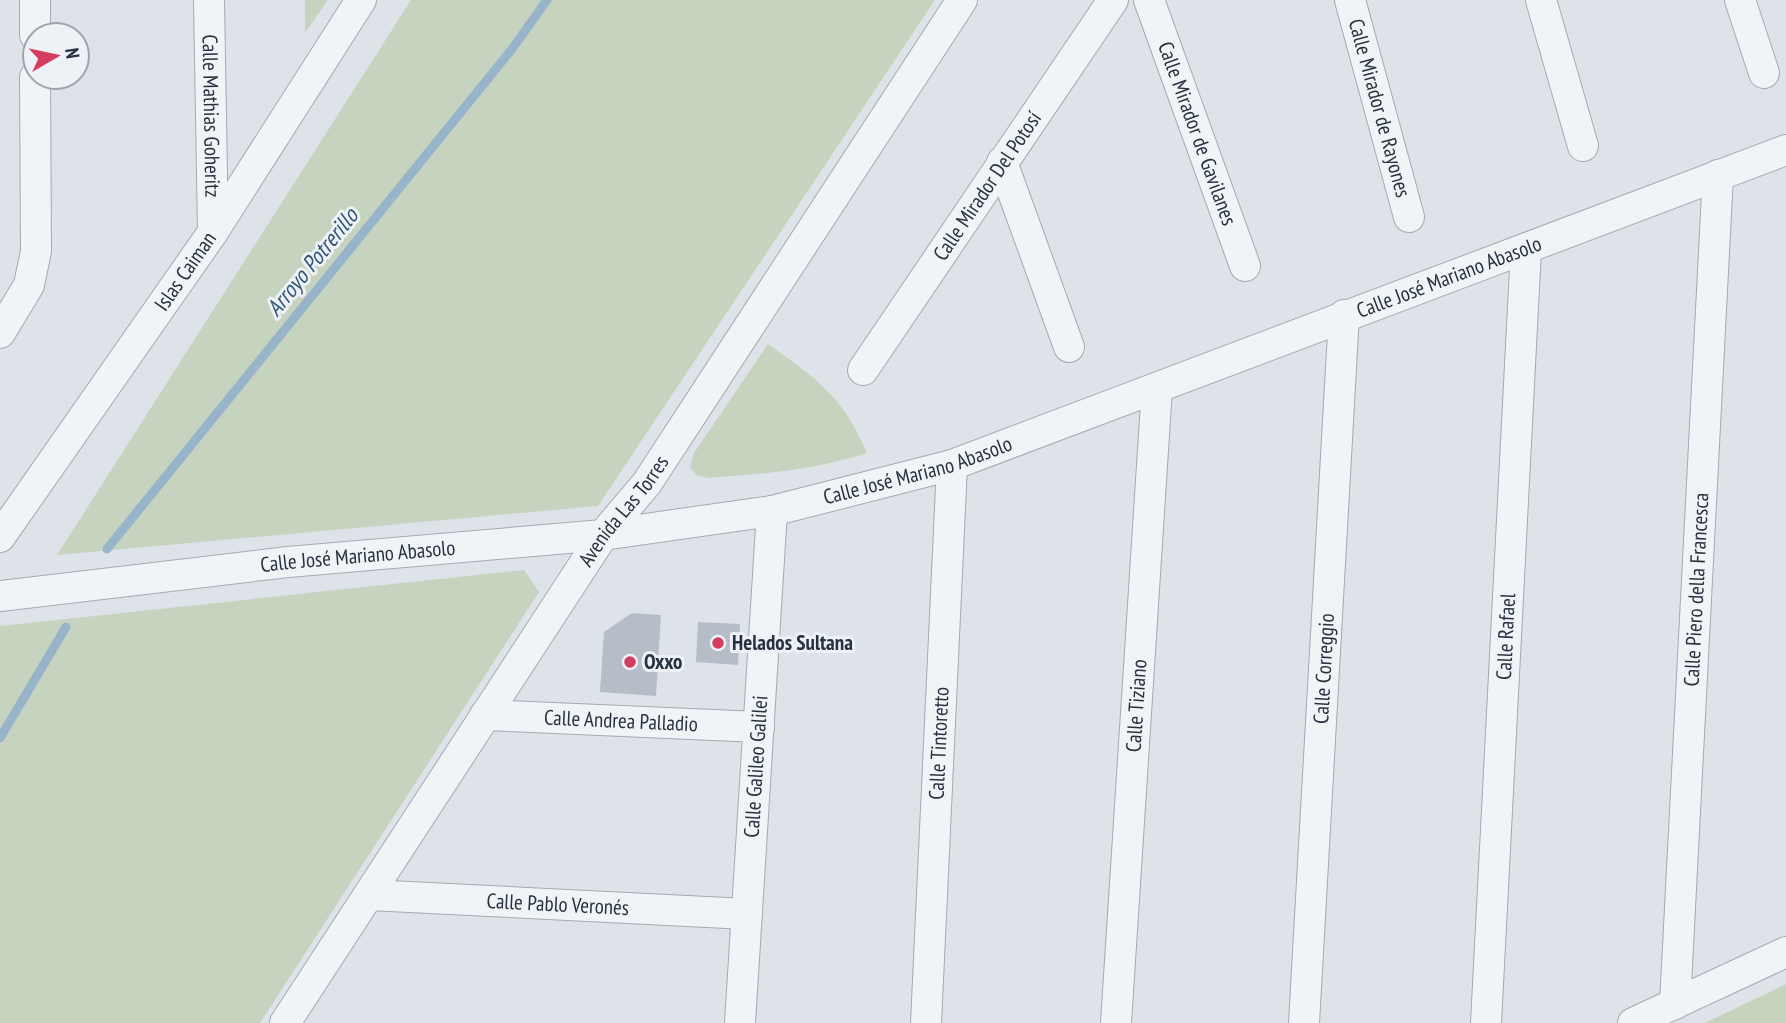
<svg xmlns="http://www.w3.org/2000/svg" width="1786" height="1023" font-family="'PT Sans Narrow',sans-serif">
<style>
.green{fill:#c6d3bf}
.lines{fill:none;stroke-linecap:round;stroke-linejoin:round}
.stream{stroke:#97b4ca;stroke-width:9}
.building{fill:#b5bdc6}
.minor-casing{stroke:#a3aab3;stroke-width:32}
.minor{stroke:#f1f4f7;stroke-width:30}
.poi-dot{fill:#d43d60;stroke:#eef2f6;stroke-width:2.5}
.labels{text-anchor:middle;stroke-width:6;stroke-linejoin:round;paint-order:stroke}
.street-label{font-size:21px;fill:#273240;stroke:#eef2f6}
.poi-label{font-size:21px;font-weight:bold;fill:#273240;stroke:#eef2f6;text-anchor:start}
.water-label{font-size:23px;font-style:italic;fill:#2f5576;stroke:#eef2f6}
</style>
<rect width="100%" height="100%" fill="#dee3e9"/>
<path class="green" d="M305,0h23l-23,33z
M411,0h524l-337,506 -541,49z
M768,344c51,37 73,50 99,109 -52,17 -104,21 -158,25l-13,-3 -6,-8 4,-14z
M524,570l15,22 -279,431h-260v-397z
M1786,984v39h-81z"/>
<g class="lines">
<path class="stream" d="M107,549l405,-500 35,-49
M0,738l66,-111"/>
</g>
<path class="building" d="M632,613l29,2 -5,81 -56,-4 4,-60z
M698,622l42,2 -2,41 -42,-3z"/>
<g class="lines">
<defs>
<g id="minor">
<path d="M35,0v35"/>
<path id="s1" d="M209,0l4,232"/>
<path id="s2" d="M1149,0l96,266"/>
<path id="s3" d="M1350,0l59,217"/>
<path d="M1541,0l42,146"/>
<path d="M1740,0l24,73"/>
<path d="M1002,162l67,185"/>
<path d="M0,333l29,-48 7,-34 -1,-174"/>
<path id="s4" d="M863,370l250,-370"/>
<path id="s5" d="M0,537l213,-305 148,-232"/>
<path id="s6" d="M0,596l288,-34 315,-27 169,-24 180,-46 834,-315"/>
<path id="s7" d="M485,715l274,12"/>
<path id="s8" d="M369,895l378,19"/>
<path id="s9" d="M1675,1004l43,-829"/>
<path id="s10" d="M285,1023l318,-488 44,-52 315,-483"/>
<path id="s11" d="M740,1023l32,-512"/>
<path id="s12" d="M926,1023l26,-558"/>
<path id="s13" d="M1116,1023l41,-635"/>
<path id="s14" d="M1304,1023l40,-708"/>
<path id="s15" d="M1486,1023l40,-774"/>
<path d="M1633,1023l153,-71"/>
</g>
</defs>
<use href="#minor" class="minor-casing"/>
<use href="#minor" class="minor"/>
</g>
<g class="poi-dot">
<circle cx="718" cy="643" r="7"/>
<circle cx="630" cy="662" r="7"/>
</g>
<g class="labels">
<g class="street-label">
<text dy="7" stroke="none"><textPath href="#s3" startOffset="112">Calle Mirador de Rayones</textPath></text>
<text dy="7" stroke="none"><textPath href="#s1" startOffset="116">Calle Mathias Goheritz</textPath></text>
<text dy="7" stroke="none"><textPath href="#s2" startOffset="142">Calle Mirador de Gavilanes</textPath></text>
<text dy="7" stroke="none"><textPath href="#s4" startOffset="222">Calle Mirador Del Potosí</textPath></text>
<text dy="7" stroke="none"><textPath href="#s5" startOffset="324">Islas Caiman</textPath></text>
<text dy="7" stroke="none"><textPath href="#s6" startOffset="1494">Calle José Mariano Abasolo</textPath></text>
<text dy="7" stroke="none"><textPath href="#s6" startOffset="928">Calle José Mariano Abasolo</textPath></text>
<text dy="7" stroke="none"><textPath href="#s10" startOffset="614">Avenida Las Torres</textPath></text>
<text dy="7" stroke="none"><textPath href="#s6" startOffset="360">Calle José Mariano Abasolo</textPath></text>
<text dy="7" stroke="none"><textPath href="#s9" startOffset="415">Calle Piero della Francesca</textPath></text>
<text dy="7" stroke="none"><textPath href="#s15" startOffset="387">Calle Rafael</textPath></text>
<text dy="7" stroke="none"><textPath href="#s14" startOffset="355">Calle Correggio</textPath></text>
<text dy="7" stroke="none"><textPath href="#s13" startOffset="318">Calle Tiziano</textPath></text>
<text dy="7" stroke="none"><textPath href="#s7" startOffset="136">Calle Andrea Palladio</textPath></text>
<text dy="7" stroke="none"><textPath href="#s12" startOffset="280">Calle Tintoretto</textPath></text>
<text dy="7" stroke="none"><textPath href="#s11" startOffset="257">Calle Galileo Galilei</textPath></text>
<text dy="7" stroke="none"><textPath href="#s8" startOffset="189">Calle Pablo Veronés</textPath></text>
</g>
<g class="poi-label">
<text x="732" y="650">Helados Sultana</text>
<text x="644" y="669">Oxxo</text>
</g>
<g class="water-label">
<text transform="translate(312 262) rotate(-51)" y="8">Arroyo Potrerillo</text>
</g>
</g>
<g transform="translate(56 56) rotate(81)"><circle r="33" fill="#eef2f6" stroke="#9ea5ad" stroke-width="2"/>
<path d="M0-5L12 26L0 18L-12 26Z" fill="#d43d60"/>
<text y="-10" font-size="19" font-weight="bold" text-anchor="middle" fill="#273240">N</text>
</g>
</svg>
